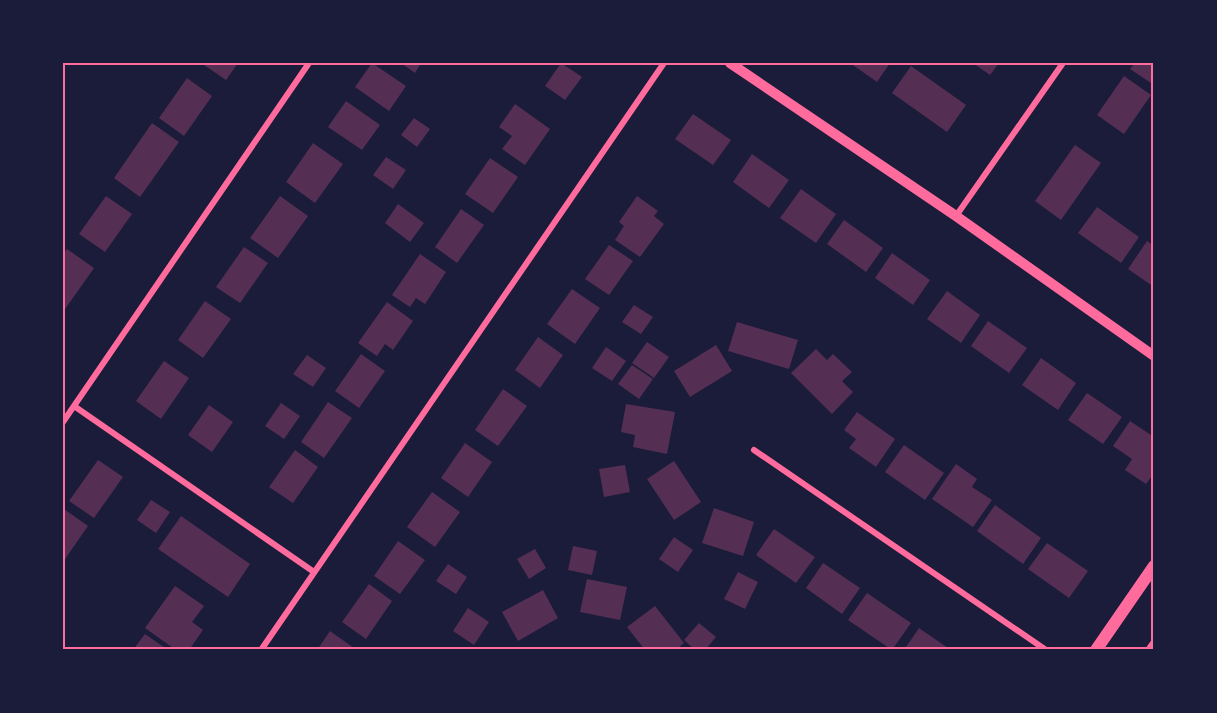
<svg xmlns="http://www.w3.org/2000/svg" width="1217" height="713" font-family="'Public Sans',sans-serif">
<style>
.building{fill:#542f53}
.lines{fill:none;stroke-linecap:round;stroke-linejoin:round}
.path{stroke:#ff6b9d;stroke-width:4}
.minor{stroke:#ff6b9d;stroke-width:6}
.tertiary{stroke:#ff6b9d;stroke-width:10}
.secondary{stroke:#ff6b9d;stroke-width:12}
.neatline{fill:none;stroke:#ff6b9d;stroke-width:2}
</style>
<rect width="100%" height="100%" fill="#1b1b3a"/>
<path class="building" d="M201,63h37l-12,17z
M372,63l34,23 -17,25 -34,-24z
M401,63h20l-6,10z
M561,63l21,14 -17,23 -20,-14z
M850,63h40l-13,19z
M973,63h26l-9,12z
M1135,63h19v22l-24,-16z
M911,66l55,39 -19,27 -55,-39z
M1124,76l27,19 -27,39 -27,-19z
M187,78l25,18 -28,40 -25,-18z
M346,101l34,24 -18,25 -34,-23z
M515,104l35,25 -25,36 -23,-16 10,-13 -13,-9z
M693,114l38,26 -18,25 -38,-26z
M414,118l16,11 -13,18 -16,-12z
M152,123l27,19 -39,55 -26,-19z
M313,143l30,21 -28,39 -29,-21z
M1075,145l26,18 -40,57 -26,-19z
M752,154l37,26 -20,28 -36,-26z
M386,157l20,13 -13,19 -20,-14z
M490,158l28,19 -25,36 -28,-19z
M801,189l35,25 -20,29 -36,-25z
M106,196l26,18 -27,38 -26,-18z
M280,196l28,20 -30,42 -28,-20z
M637,196l21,15 -4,5 10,8 -24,33 -25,-17 9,-14 -5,-4z
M398,204l26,19 -14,19 -25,-19z
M1097,207l42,30 -18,26 -43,-30z
M461,209l23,16 -27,38 -22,-16z
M844,220l39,28 -17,24 -39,-28z
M1147,241l7,5v41l-26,-18z
M609,245l24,16 -24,34 -24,-16z
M244,247l24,16 -28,40 -24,-16z
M67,249l27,19 -31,44v-58z
M892,253l38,27 -17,25 -38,-27z
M420,254l26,18 -21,32 -9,-6 -6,9 -18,-12z
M572,289l28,19 -25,36 -28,-20z
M947,291l33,24 -19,28 -34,-24z
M205,301l26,18 -28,39 -25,-18z
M387,302l26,19 -20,29 -8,-6 -8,12 -19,-13z
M634,305l19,12 -12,17 -19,-12z
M988,321l39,27 -18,25 -38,-27z
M737,322l61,18 -9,29 -61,-18z
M538,337l25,18 -23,33 -25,-18z
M647,342l22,15 -15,21 -22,-15z
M716,345l16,26 -42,26 -16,-26z
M606,347l20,14 -14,20 -20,-13z
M816,349l11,11 6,-6 19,18 -10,9 11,11 -21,22 -41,-41z
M361,354l24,17 -26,37 -24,-17z
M307,355l19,13 -13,19 -20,-13z
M1041,358l35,25 -18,27 -36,-25z
M164,361l25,17 -28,41 -25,-18z
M632,365l21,14 -14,20 -21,-15z
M503,389l24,17 -29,40 -23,-16z
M1087,393l35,24 -19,27 -35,-24z
M328,402l24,16 -28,40 -23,-16z
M281,403l19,13 -16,23 -19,-13z
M626,404l49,8 -8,42 -34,-7 2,-12 -14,-3z
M209,405l24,17 -21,30 -24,-17z
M857,412l38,27 -19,28 -27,-19 7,-9 -12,-9z
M1130,421l24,16v36l-8,11 -21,-14 7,-11 -19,-13z
M465,443l27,19 -24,35 -27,-19z
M904,445l40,28 -19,27 -40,-28z
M295,450l23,17 -25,36 -24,-16z
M98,460l25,17 -29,41 -25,-17z
M674,461l27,41 -27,18 -27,-41z
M956,464l21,15 -5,8 20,13 -19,27 -41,-28z
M625,465l5,27 -26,5 -5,-28z
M432,492l28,20 -25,35 -28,-20z
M151,500l19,12 -14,21 -19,-13z
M995,505l46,33 -18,26 -46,-33z
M714,508l40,14 -11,34 -41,-13z
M64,509l24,17 -25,36v-52z
M181,516l69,48 -22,33 -70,-48z
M774,529l41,28 -19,26 -40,-28z
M674,537l19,13 -15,22 -19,-13z
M398,541l27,19 -25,34 -26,-18z
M1047,543l41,28 -19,27 -41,-29z
M573,546l24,5 -5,24 -24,-5z
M535,549l11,19 -17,11 -12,-20z
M823,563l37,25 -18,26 -36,-26z
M448,564l19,13 -11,17 -20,-13z
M738,572l20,10 -13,27 -21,-10z
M587,579l40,8 -7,33 -40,-8z
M369,584l23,17 -26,38 -24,-17z
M175,586l29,20 -12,16 11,8 -14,20h-13l-31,-22z
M543,590l15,28 -40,23 -16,-29z
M867,593l44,30 -19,27 -44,-30z
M655,606l29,37 -8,7h-31l-18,-23z
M468,608l21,14 -15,23 -21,-14z
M699,623l17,14 -11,13h-10l-11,-10z
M919,628l32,22h-47z
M330,631l24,17 -2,2h-35z
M145,634l23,16h-35z"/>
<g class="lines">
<path class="path" d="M1147,650l7,-10"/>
<path class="minor" d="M956,216l107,-153
M74,406l240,166
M63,422l246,-359
M754,450l292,200
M261,650l403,-587"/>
<path class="tertiary" d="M730,63l226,153 198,140"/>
<path class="secondary" d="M1096,650l58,-84"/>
</g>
<rect width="1217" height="713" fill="none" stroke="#1b1b3a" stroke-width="129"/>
<rect x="64" y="64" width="1088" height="584" class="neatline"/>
</svg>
